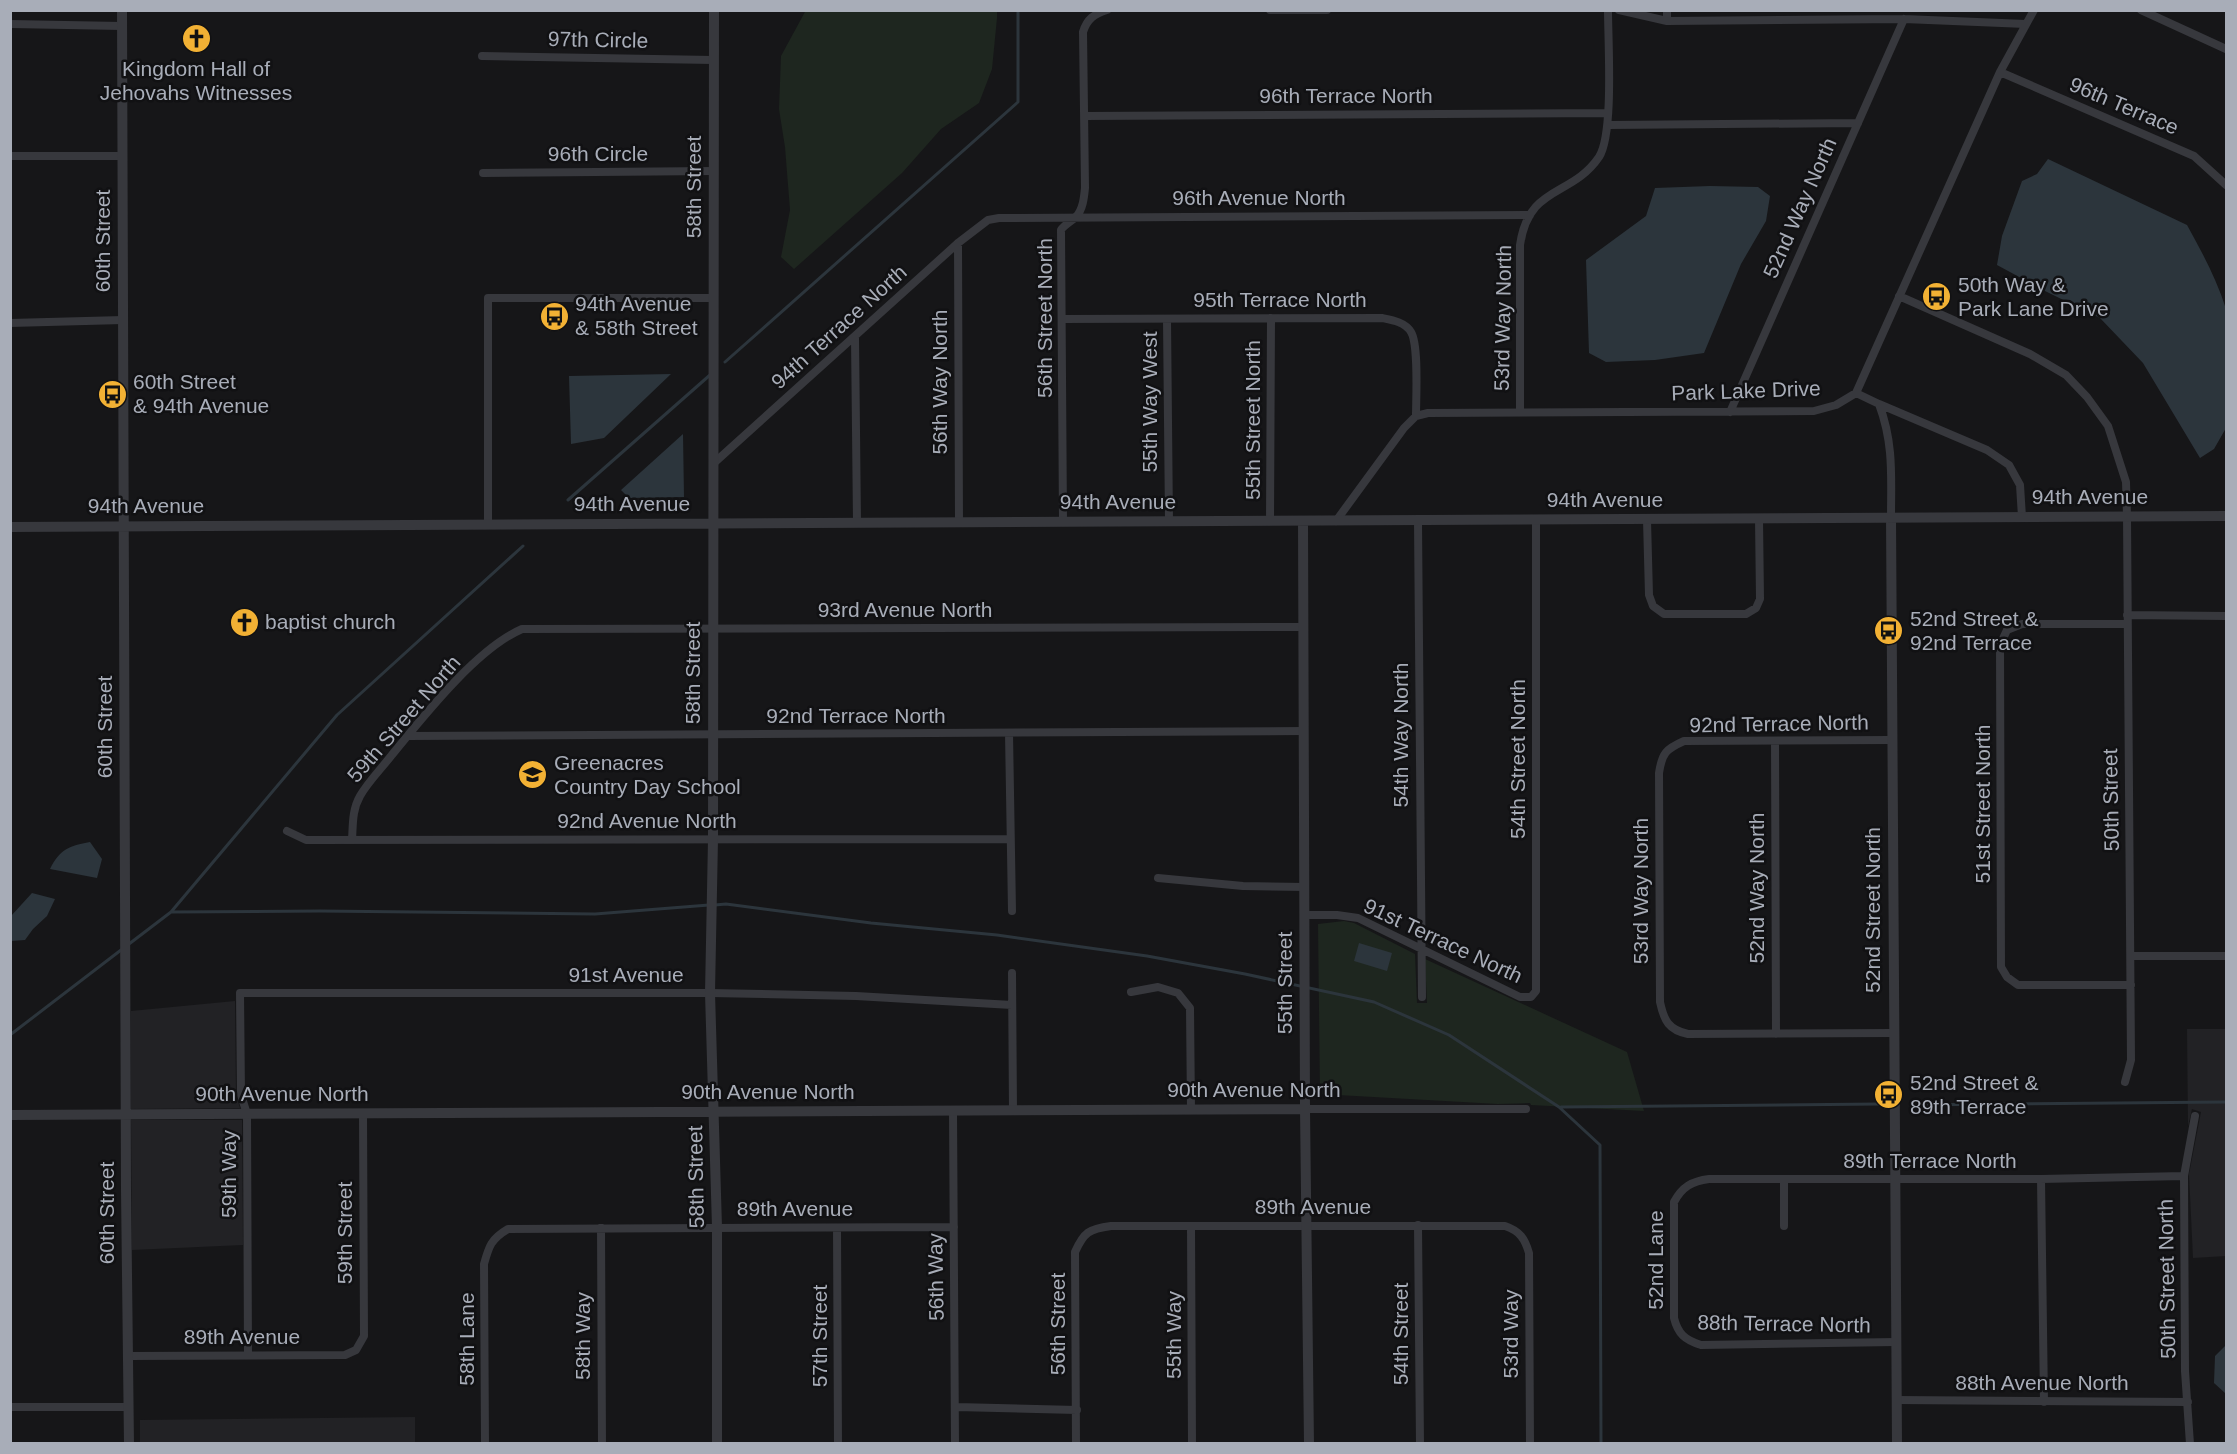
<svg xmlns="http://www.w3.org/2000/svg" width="2237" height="1454" font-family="Arial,sans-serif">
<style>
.built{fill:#222225}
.green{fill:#1e261f}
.water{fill:#2c353c}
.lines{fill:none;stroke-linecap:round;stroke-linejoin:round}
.stream{stroke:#2c353c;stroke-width:3}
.minor{stroke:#37383d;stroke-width:8}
.tertiary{stroke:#37383d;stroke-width:10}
.labels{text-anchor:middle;stroke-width:5;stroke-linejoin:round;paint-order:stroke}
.street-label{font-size:21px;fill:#a8adb8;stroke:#111113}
.poi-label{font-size:21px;fill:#a8adb8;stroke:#111113;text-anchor:start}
</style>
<rect width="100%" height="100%" fill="#161618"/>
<path class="built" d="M235,1001l1,94 4,13 -109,1v-98z
M2187,1029h39v227l-33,2 -4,-84 12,-62 -9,-3 -4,17z
M131,1120h111l1,125 -111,5z
M415,1417v26h-275v-23z"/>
<path class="green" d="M806,10h191v8l-5,51 -13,34 -38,26 -39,44 -108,96 -13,-12 9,-47 -5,-63 -6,-38 2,-53z
M1344,921l10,2 61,31 2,49h10l-2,-44 202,93 17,59 -113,-6 -1,-2 -32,1 -178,-10 -2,-170z"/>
<path class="water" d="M2048,159l139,66c15,27 30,55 39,84v119l-12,21 -14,9 -57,-95 -43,-45 -55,-27 -48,-26 5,-29 20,-55 15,-7z
M1710,186l48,1 12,9 -4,25 -25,43 -37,89 -49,7 -49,2 -17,-9 -3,-93 60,-44 9,-28z
M671,374l-67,64 -33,6 -2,-68z
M683,434l1,63 -55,1 -8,-8z
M90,842l12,17 -5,19 -47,-9c10,-20 19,-23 40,-27z
M32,893l23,6 -8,17 -14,13 -8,11 -14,1v-25z
M1359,943l33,10 -5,18 -33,-10z
M2226,1345v47l-1,1 -11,-10 1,-27z"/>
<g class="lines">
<path class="stream" d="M725,362l293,-260v-92
M568,500l142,-125
M715,905l11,-1 145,19 126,12 150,21 98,18 129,28 75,33 110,72 41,38 1,299
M171,912l149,-1 275,3 114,-9
M129,944l42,-32 166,-197 186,-169
M10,1035l111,-85
M1911,1105l315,-3
M1561,1107l318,-3"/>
<path class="minor" d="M1270,10h57
M1619,10l48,11 237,-2 122,5
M2141,10l85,39
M1667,21v-11
M10,24l112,2
M482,56l231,4
M2000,72l194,84 32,29
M1084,116l524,-3
M1608,125l250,-2
M10,156h112
M483,173l231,-2
M958,243l1,279
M1899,296l131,58 36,21 21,22 21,29 18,56 1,34 4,544 -6,22
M1062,319l320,-1c10,2 23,4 29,14 8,13 5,66 5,84
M1167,319l2,203
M10,323l113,-3
M855,338l2,184
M1856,393l23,11c15,40 12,73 12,114
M1879,404l108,46 22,15 11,20 2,32
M1520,412v-167c9,-61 51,-47 79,-88 15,-23 9,-115 9,-147
M1730,412l174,-393
M714,463l244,-220 30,-23 11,-2 531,-3
M1647,520l2,75 4,11 11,8h82l10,-6 4,-9 -1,-80
M1270,521l1,-203
M1336,521l68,-93 12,-12 12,-3 386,-2 22,-6 20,-12 144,-321 34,-62
M1418,521l4,476
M1063,522l-2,-292c4,-6 10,-8 15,-13 7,-8 8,-19 9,-29l-2,-156c4,-13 11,-18 24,-22
M488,524v-226h225
M2127,615l99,1
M2127,624h-105l-15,6 -7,15 1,322 6,10 11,8h113
M1009,733l3,178
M408,736l896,-5
M1891,740l-207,1c-18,8 -22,12 -25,32l1,229c4,19 9,28 28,32l205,-1
M1775,741l1,293
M287,831l19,9 703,-1
M352,840c1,-15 0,-30 8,-44 8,-14 21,-27 31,-40 32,-39 85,-107 131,-127l782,-2
M1158,878l85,8 62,1
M1305,915h32l21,3 162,79h11l5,-6v-472
M2131,956h95
M1012,973l1,138
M1131,992l27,-5 20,6 12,15 1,102
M1305,1109h221
M953,1111l2,333
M1784,1179v47
M2041,1179l3,223
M1418,1225l2,219
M1191,1226l1,218
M601,1228l1,216
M837,1228l1,216
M1896,1342l-195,3c-16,-5 -23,-11 -27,-27v-116c8,-15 18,-21 35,-23h332l143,-3
M248,1355l-1,-241 -6,-19 -1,-102h470l146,3 156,9
M128,1356l217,-1 11,-5 8,-14 -1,-223
M1896,1400l292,2
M10,1407h119
M956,1407l121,3
M485,1444l-1,-180c5,-18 7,-25 24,-35l446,-2
M1076,1444l-1,-192c9,-20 14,-23 36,-26h394c15,5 20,13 24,27l1,191
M2190,1444l-5,-73 -1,-195 11,-60"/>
<path class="tertiary" d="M122,10l4,1180 3,254
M714,10l-1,829 -3,154 7,234v217
M1891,518l6,926
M1303,522l2,587 4,335
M10,527l2216,-11
M10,1115l1295,-6"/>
</g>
<defs>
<symbol id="church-disc" viewBox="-11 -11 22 22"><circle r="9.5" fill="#f2b134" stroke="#111113"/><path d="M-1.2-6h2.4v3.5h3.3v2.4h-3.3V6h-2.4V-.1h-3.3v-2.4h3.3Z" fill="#111"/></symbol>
<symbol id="bus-disc" viewBox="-11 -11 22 22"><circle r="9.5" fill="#f2b134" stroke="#111113"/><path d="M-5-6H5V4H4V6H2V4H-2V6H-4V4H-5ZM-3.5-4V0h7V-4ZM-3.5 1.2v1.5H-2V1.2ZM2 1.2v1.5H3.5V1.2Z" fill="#111"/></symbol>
<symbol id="school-disc" viewBox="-11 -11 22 22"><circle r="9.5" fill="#f2b134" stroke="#111113"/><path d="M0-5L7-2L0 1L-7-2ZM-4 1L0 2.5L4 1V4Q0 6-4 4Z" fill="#111"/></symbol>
</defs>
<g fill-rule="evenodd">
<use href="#church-disc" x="180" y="22" width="33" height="33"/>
<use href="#bus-disc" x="1920" y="280" width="33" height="33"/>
<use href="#bus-disc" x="538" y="300" width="33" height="33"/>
<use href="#bus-disc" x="96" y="378" width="33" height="33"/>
<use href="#church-disc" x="228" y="606" width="33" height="33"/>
<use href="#bus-disc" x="1872" y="614" width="33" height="33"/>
<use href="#school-disc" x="516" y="758" width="33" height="33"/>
<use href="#bus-disc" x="1872" y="1078" width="33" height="33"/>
</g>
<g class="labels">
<g class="street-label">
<text transform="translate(598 40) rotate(1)" y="7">97th Circle</text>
<text x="1346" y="103">96th Terrace North</text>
<text transform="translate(2124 106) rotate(23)" y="7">96th Terrace</text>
<text x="598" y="161">96th Circle</text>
<text transform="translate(694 187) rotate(-90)" y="7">58th Street</text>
<text x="1259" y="205">96th Avenue North</text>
<text transform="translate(1800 208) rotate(-66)" y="7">52nd Way North</text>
<text transform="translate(103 241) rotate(-90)" y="7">60th Street</text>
<text x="1280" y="307">95th Terrace North</text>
<text transform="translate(1045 318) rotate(-90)" y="7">56th Street North</text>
<text transform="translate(1503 318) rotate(-89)" y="7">53rd Way North</text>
<text transform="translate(839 327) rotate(-42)" y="7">94th Terrace North</text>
<text transform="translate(940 382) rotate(-90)" y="7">56th Way North</text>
<text transform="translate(1746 391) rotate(-2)" y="7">Park Lake Drive</text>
<text transform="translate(1150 402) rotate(-90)" y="7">55th Way West</text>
<text transform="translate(1253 420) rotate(-90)" y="7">55th Street North</text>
<text x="2090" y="504">94th Avenue</text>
<text x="1605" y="507">94th Avenue</text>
<text x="1118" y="509">94th Avenue</text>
<text x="632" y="511">94th Avenue</text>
<text x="146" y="513">94th Avenue</text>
<text x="905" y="617">93rd Avenue North</text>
<text transform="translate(693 673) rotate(-90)" y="7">58th Street</text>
<text x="856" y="723">92nd Terrace North</text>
<text transform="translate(404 719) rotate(-49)" y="7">59th Street North</text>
<text transform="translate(1779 724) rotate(-1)" y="7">92nd Terrace North</text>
<text transform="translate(105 727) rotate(-90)" y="7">60th Street</text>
<text transform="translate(1401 735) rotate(-90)" y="7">54th Way North</text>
<text transform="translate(1518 759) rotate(-90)" y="7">54th Street North</text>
<text transform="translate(2111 800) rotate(-91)" y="7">50th Street</text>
<text transform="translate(1983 804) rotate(-90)" y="7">51st Street North</text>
<text x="647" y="828">92nd Avenue North</text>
<text transform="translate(1757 888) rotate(-90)" y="7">52nd Way North</text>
<text transform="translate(1641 891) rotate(-90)" y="7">53rd Way North</text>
<text transform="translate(1873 910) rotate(-90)" y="7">52nd Street North</text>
<text transform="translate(1443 941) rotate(25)" y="7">91st Terrace North</text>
<text x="626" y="982">91st Avenue</text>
<text transform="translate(1285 983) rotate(-90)" y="7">55th Street</text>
<text x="1254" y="1097">90th Avenue North</text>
<text x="768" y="1099">90th Avenue North</text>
<text x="282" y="1101">90th Avenue North</text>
<text x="1930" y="1168">89th Terrace North</text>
<text transform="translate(229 1174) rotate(-90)" y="7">59th Way</text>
<text transform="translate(696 1177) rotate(-91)" y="7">58th Street</text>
<text x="1313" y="1214">89th Avenue</text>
<text x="795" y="1216">89th Avenue</text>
<text transform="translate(107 1213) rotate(-90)" y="7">60th Street</text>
<text transform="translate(345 1233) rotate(-90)" y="7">59th Street</text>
<text transform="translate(1656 1260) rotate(-90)" y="7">52nd Lane</text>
<text transform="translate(936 1277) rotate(-91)" y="7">56th Way</text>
<text transform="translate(2167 1279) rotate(-91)" y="7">50th Street North</text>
<text transform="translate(1058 1324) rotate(-90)" y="7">56th Street</text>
<text transform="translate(1784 1324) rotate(1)" y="7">88th Terrace North</text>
<text transform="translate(1401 1334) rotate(-90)" y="7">54th Street</text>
<text transform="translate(1511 1334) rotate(-90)" y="7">53rd Way</text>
<text transform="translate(1174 1335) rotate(-90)" y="7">55th Way</text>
<text transform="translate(583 1336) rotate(-90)" y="7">58th Way</text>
<text transform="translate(820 1336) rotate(-90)" y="7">57th Street</text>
<text x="242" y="1344">89th Avenue</text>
<text transform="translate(467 1339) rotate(-90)" y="7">58th Lane</text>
<text x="2042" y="1390">88th Avenue North</text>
</g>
<g class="poi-label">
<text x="196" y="76" text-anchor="middle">Kingdom Hall of<tspan x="196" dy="24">Jehovahs Witnesses</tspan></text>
<text x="1958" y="292">50th Way &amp;<tspan x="1958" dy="24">Park Lane Drive</tspan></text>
<text x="575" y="311">94th Avenue<tspan x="575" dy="24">&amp; 58th Street</tspan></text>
<text x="133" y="389">60th Street<tspan x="133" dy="24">&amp; 94th Avenue</tspan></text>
<text x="1910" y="626">52nd Street &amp;<tspan x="1910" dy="24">92nd Terrace</tspan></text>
<text x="265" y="629">baptist church</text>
<text x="554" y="770">Greenacres<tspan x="554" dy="24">Country Day School</tspan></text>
<text x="1910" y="1090">52nd Street &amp;<tspan x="1910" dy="24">89th Terrace</tspan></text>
</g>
</g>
<rect width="2237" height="1454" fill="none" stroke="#a8adb8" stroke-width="24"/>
</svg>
